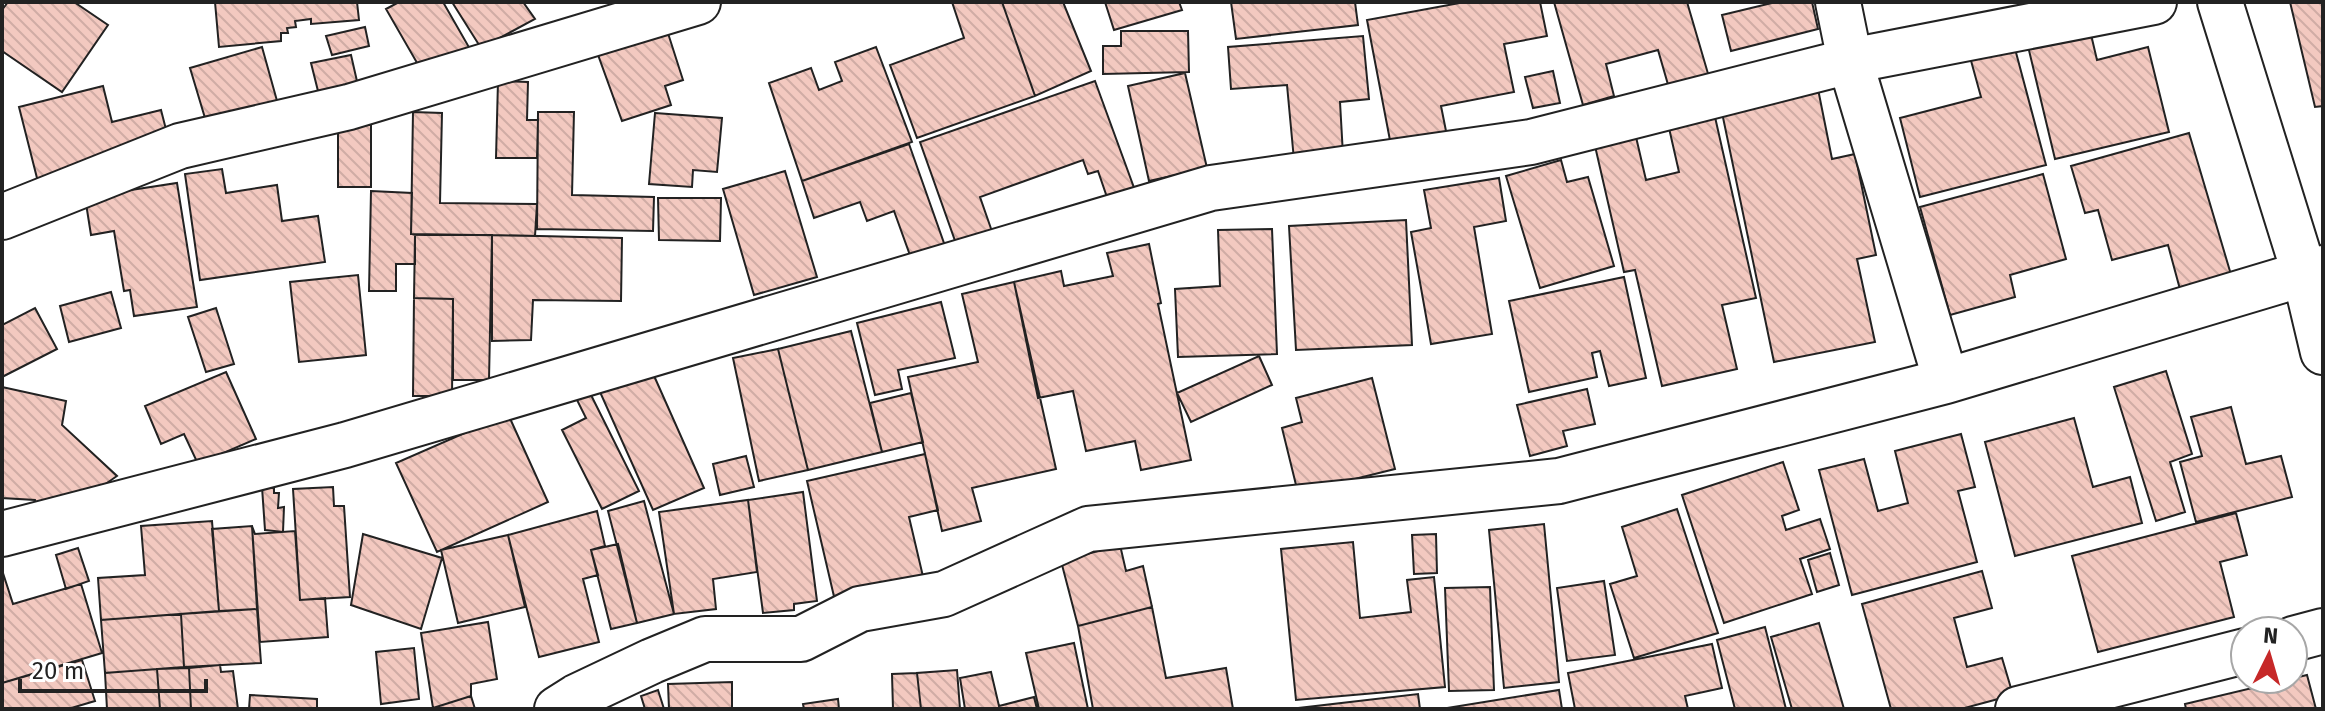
<svg xmlns="http://www.w3.org/2000/svg" width="2325" height="711" font-family="'Fira Sans',sans-serif">
<style>
.building{fill:url(#building-back-hatch);stroke:#222;stroke-width:2}
.lines{fill:none;stroke-linecap:round;stroke-linejoin:round}
.minor-casing{stroke:#222;stroke-width:48}
.minor{stroke:#fff;stroke-width:44}
</style>
<defs>
<pattern id="building-back-hatch" width="6" height="6" patternUnits="userSpaceOnUse" patternTransform="scale(2)"><rect width="6" height="6" fill="#f3c9c0"/><path d="M-1 5l2 2M0 0l6 6M5-1l2 2" fill="none" stroke="#d0aca5"/></pattern>
</defs>
<rect width="100%" height="100%" fill="#fff"/>
<path class="building" d="M8,2h66l34,23 -46,67 -60,-41v-41z
M215,2h142l2,18 -48,4v-5l-16,2 1,6 -9,1 1,5h-7v8l-62,6z
M399,2h44l27,47 -46,26 -38,-66z
M452,2h71l12,17 -54,29z
M952,2h50l33,94 -118,42 -27,-73 74,-27z
M1002,2h61l28,69 -56,25z
M1105,2h74l3,8 -68,20z
M1231,2h124l3,23 -122,14z
M1465,2h75l7,34 -43,8 10,48 -73,14 8,40 -56,10 -26,-136z
M1554,2h133l22,75 -40,11 -11,-38 -52,14 8,32 -31,9z
M1776,2h36l6,27 -87,22 -9,-36z
M2290,2h33v104l-8,1z
M2089,26l8,34 51,-13 21,85 -114,27 -28,-117z
M365,27l4,19 -37,9 -6,-19z
M666,27l17,53 -18,6 6,19 -49,16 -25,-69z
M1121,31h67l1,41 -86,2v-28h18z
M1363,36l6,63 -29,3 3,53 -49,5 -7,-75 -56,4 -3,-42z
M2014,45l32,120 -126,32 -20,-79 81,-21 -11,-40z
M262,47l17,61 -71,20 -18,-60z
M876,47l36,95 -110,39 -33,-98 42,-15 8,22 23,-9 -7,-19z
M351,55l8,35 -39,9 -9,-36z
M1553,71l7,32 -27,5 -8,-31z
M1185,73l22,95 -58,13 -21,-95z
M498,81l30,1 -1,38h11l-1,38h-41z
M1095,81l42,115 -27,10 -12,-35 -10,3 -5,-14 -103,37 15,43 -36,12 -39,-110z
M1817,84l15,75 23,-5 21,101 -19,4 18,83 -101,20 -54,-259z
M103,86l9,36 49,-12 10,39 -133,33 -19,-75z
M413,112l29,1 -2,90 97,1 -2,32 -124,-2z
M538,112h36l-2,83 82,2 -1,34 -116,-2z
M655,113l67,5 -5,54 -24,-2 -1,17 -43,-3z
M1715,117l41,181 -34,7 15,64 -75,17 -27,-116 -11,2 -29,-126 41,-9 10,43 33,-8 -10,-44z
M338,125h33v62h-33z
M2189,133l43,145 -51,15 -13,-48 -56,15 -14,-50 -13,3 -14,-47z
M909,144l36,102 -34,12 -17,-47 -27,10 -7,-19 -46,16 -12,-37z
M1561,160l6,22 21,-5 26,89 -74,22 -34,-112z
M222,169l4,24 51,-8 5,36 36,-5 7,46 -125,18 -15,-106z
M785,171l32,106 -63,18 -31,-106z
M2043,174l23,85 -56,16 5,22 -65,18 -30,-108z
M1499,178l7,43 -32,6 18,107 -61,10 -20,-112 20,-4 -7,-38z
M177,183l20,124 -63,9 -4,-26 -6,1 -10,-60 -23,4 -6,-38z
M371,191l41,2 -1,41 4,1v29h-19v27h-27z
M658,198h63l-1,43 -61,-1z
M1406,220l6,125 -116,5 -7,-124z
M1272,229l5,125 -99,3 -3,-68 45,-3 -2,-56z
M415,235h77l-3,145h-36v-81l-39,-1z
M492,235l130,3 -1,63 -88,-1 -2,40 -39,1z
M1149,244l12,59 -3,1 33,156 -50,10 -6,-29 -49,10 -13,-60 -35,7 -24,-116 47,-11 3,15 49,-10 -6,-23z
M358,275l8,80 -67,7 -9,-80z
M1624,277l22,101 -37,8 -9,-35 -8,2 5,24 -68,15 -20,-91z
M1014,282l42,187 -84,19 9,33 -39,10 -34,-154 70,-15 -16,-68z
M111,292l10,36 -52,14 -9,-36z
M414,298l39,1 -1,97h-39z
M941,302l14,56 -57,12 4,19 -27,6 -18,-72z
M35,308l22,41 -55,28v-52z
M216,308l18,56 -28,8 -18,-55z
M851,331l31,121 -74,18 -30,-121z
M778,349l30,121 -49,11 -26,-123z
M1259,356l13,29 -81,37 -14,-29z
M651,369l53,119 -51,22 -53,-118z
M2166,371l26,83 -22,8 15,50 -29,9 -42,-134z
M226,372l30,67 -58,25 -14,-30 -23,10 -16,-38z
M1372,378l23,91 -97,24 -16,-65 20,-6 -6,-24z
M2,387l64,14 -4,24 55,51 -39,27 -39,10 -4,-13 -33,-2z
M1587,389l8,35 -32,7 4,15 -37,10 -13,-51z
M590,393l49,98 -37,18 -40,-79 24,-12 -9,-18z
M911,393l12,49 -41,10 -12,-49z
M2231,407l15,57 35,-8 11,41 -96,25 -16,-60 22,-6 -11,-39z
M508,414l40,88 -111,50 -41,-89z
M2074,418l19,69 37,-10 12,46 -127,33 -30,-114z
M1961,434l14,53 -17,4 19,71 -125,33 -33,-125 45,-11 14,52 30,-8 -13,-52z
M925,454l13,56 -29,7 16,68 -89,20 -29,-124z
M746,456l8,31 -34,8 -7,-31z
M1783,462l16,48 -17,6 4,14 34,-11 10,30 -30,10 12,35 -88,29 -42,-128z
M262,487l12,1v5h5l-1,15 6,-1 -1,25 -18,-2z
M333,487l1,19h10l6,91 -50,3 -7,-111z
M803,492l14,109 -23,3v6l-31,3 -15,-113z
M748,500l9,72 -44,7 3,30 -42,5 -15,-102z
M644,501l30,113 -37,9 -29,-112z
M1677,509l41,124 -84,25 -24,-74 27,-8 -15,-49z
M597,511l8,35 -14,4 7,25 -15,4 16,63 -60,15 -31,-122z
M2236,513l11,42 -27,7 14,55 -136,35 -26,-96z
M212,521l7,90 -118,9 -3,-42 47,-3 -4,-49z
M1544,524l15,158 -55,6 -15,-158z
M252,526l5,83 -38,2 -7,-82z
M252,526l3,8 40,-3 5,69 25,-2 3,39 -68,5z
M363,534l79,24 -21,71 -70,-24z
M1436,534l1,39 -23,1 -2,-39z
M508,535l17,72 -67,16 -17,-73z
M1353,542l7,76 51,-6 -4,-32 27,-3 11,110 -149,13 -15,-151z
M618,544l19,79 -26,6 -20,-79z
M1120,545l6,26 17,-5 9,41 -74,19 -17,-65z
M78,548l11,33 -23,8 -10,-34z
M1830,553l9,32 -22,7 -9,-32z
M2,570l11,34 68,-20 21,69 -100,30z
M1982,571l10,37 -38,10 13,49 35,-9 11,37 -52,14h-70l-29,-105z
M1604,581l11,74 -48,6 -10,-73z
M1490,587l4,103 -45,1 -4,-103z
M1152,607l14,71 60,-10 7,41h-140l-15,-83z
M257,609l4,54 -77,4 -3,-53z
M181,614l3,53 -79,6 -4,-53z
M488,622l9,57 -26,5v12l-38,12 -12,-75z
M1819,623l25,86h-52l-21,-72z
M1765,627l21,82h-51l-18,-69z
M1074,643l14,66h-49l-13,-56z
M1712,644l10,44 -37,8 3,13h-113l-7,-36z
M414,648l5,51 -38,5 -5,-52z
M82,660l13,41 -27,8h-65l-1,-26z
M220,665l1,7 12,-1 5,38h-47l-2,-41z
M189,668l2,41h-31l-3,-40z
M157,669l3,40h-53l-2,-36z
M957,670l3,39h-39l-4,-36z
M991,672l8,34 35,-9 3,12h-72l-5,-31z
M917,673l4,36h-28l-1,-35z
M2307,675l9,34h-130l-1,-5z
M732,682v27h-63l-1,-25z
M658,690l6,19h-19l-4,-13z
M1559,690l3,19h-121z
M1418,694l2,15h-121v-1z
M250,695l67,4v10h-68z
M471,696l4,13h-45l3,-1z
M838,699l1,10h-35l-1,-5z"/>
<g class="lines">
<defs>
<path id="minor" d="M1838,2l12,59 96,320
M2220,2l84,270 19,80
M2,217l178,-71 169,-39 349,-105
M2,534l343,-89 866,-257 320,-46 319,-81 304,-59
M2293,639l30,-8
M557,709l19,-12 76,-36 53,-22h96l59,-30 84,-15 144,-65 471,-48 387,-100 377,-113
M2018,709l227,-58"/>
</defs>
<use href="#minor" class="minor-casing"/>
<use href="#minor" class="minor"/>
</g>
<rect width="2325" height="711" fill="none" stroke="#222222" stroke-width="8"/>
<g transform="translate(2269 655) rotate(5)"><circle r="38" fill="#ffffff" stroke="#a7a7a7" stroke-width="2"/>
<path d="M0-6L14 30L0 20L-14 30Z" fill="#c62828"/>
<text y="-12" font-size="22" font-weight="bold" text-anchor="middle" fill="#222222">N</text>
</g>
<path d="M20 679v12h186v-12" fill="none" stroke="#222222" stroke-width="4"/>
<text x="32" y="679" font-size="24" fill="#222222" stroke="#ffffff" stroke-width="6" paint-order="stroke">20 m</text>
</svg>
